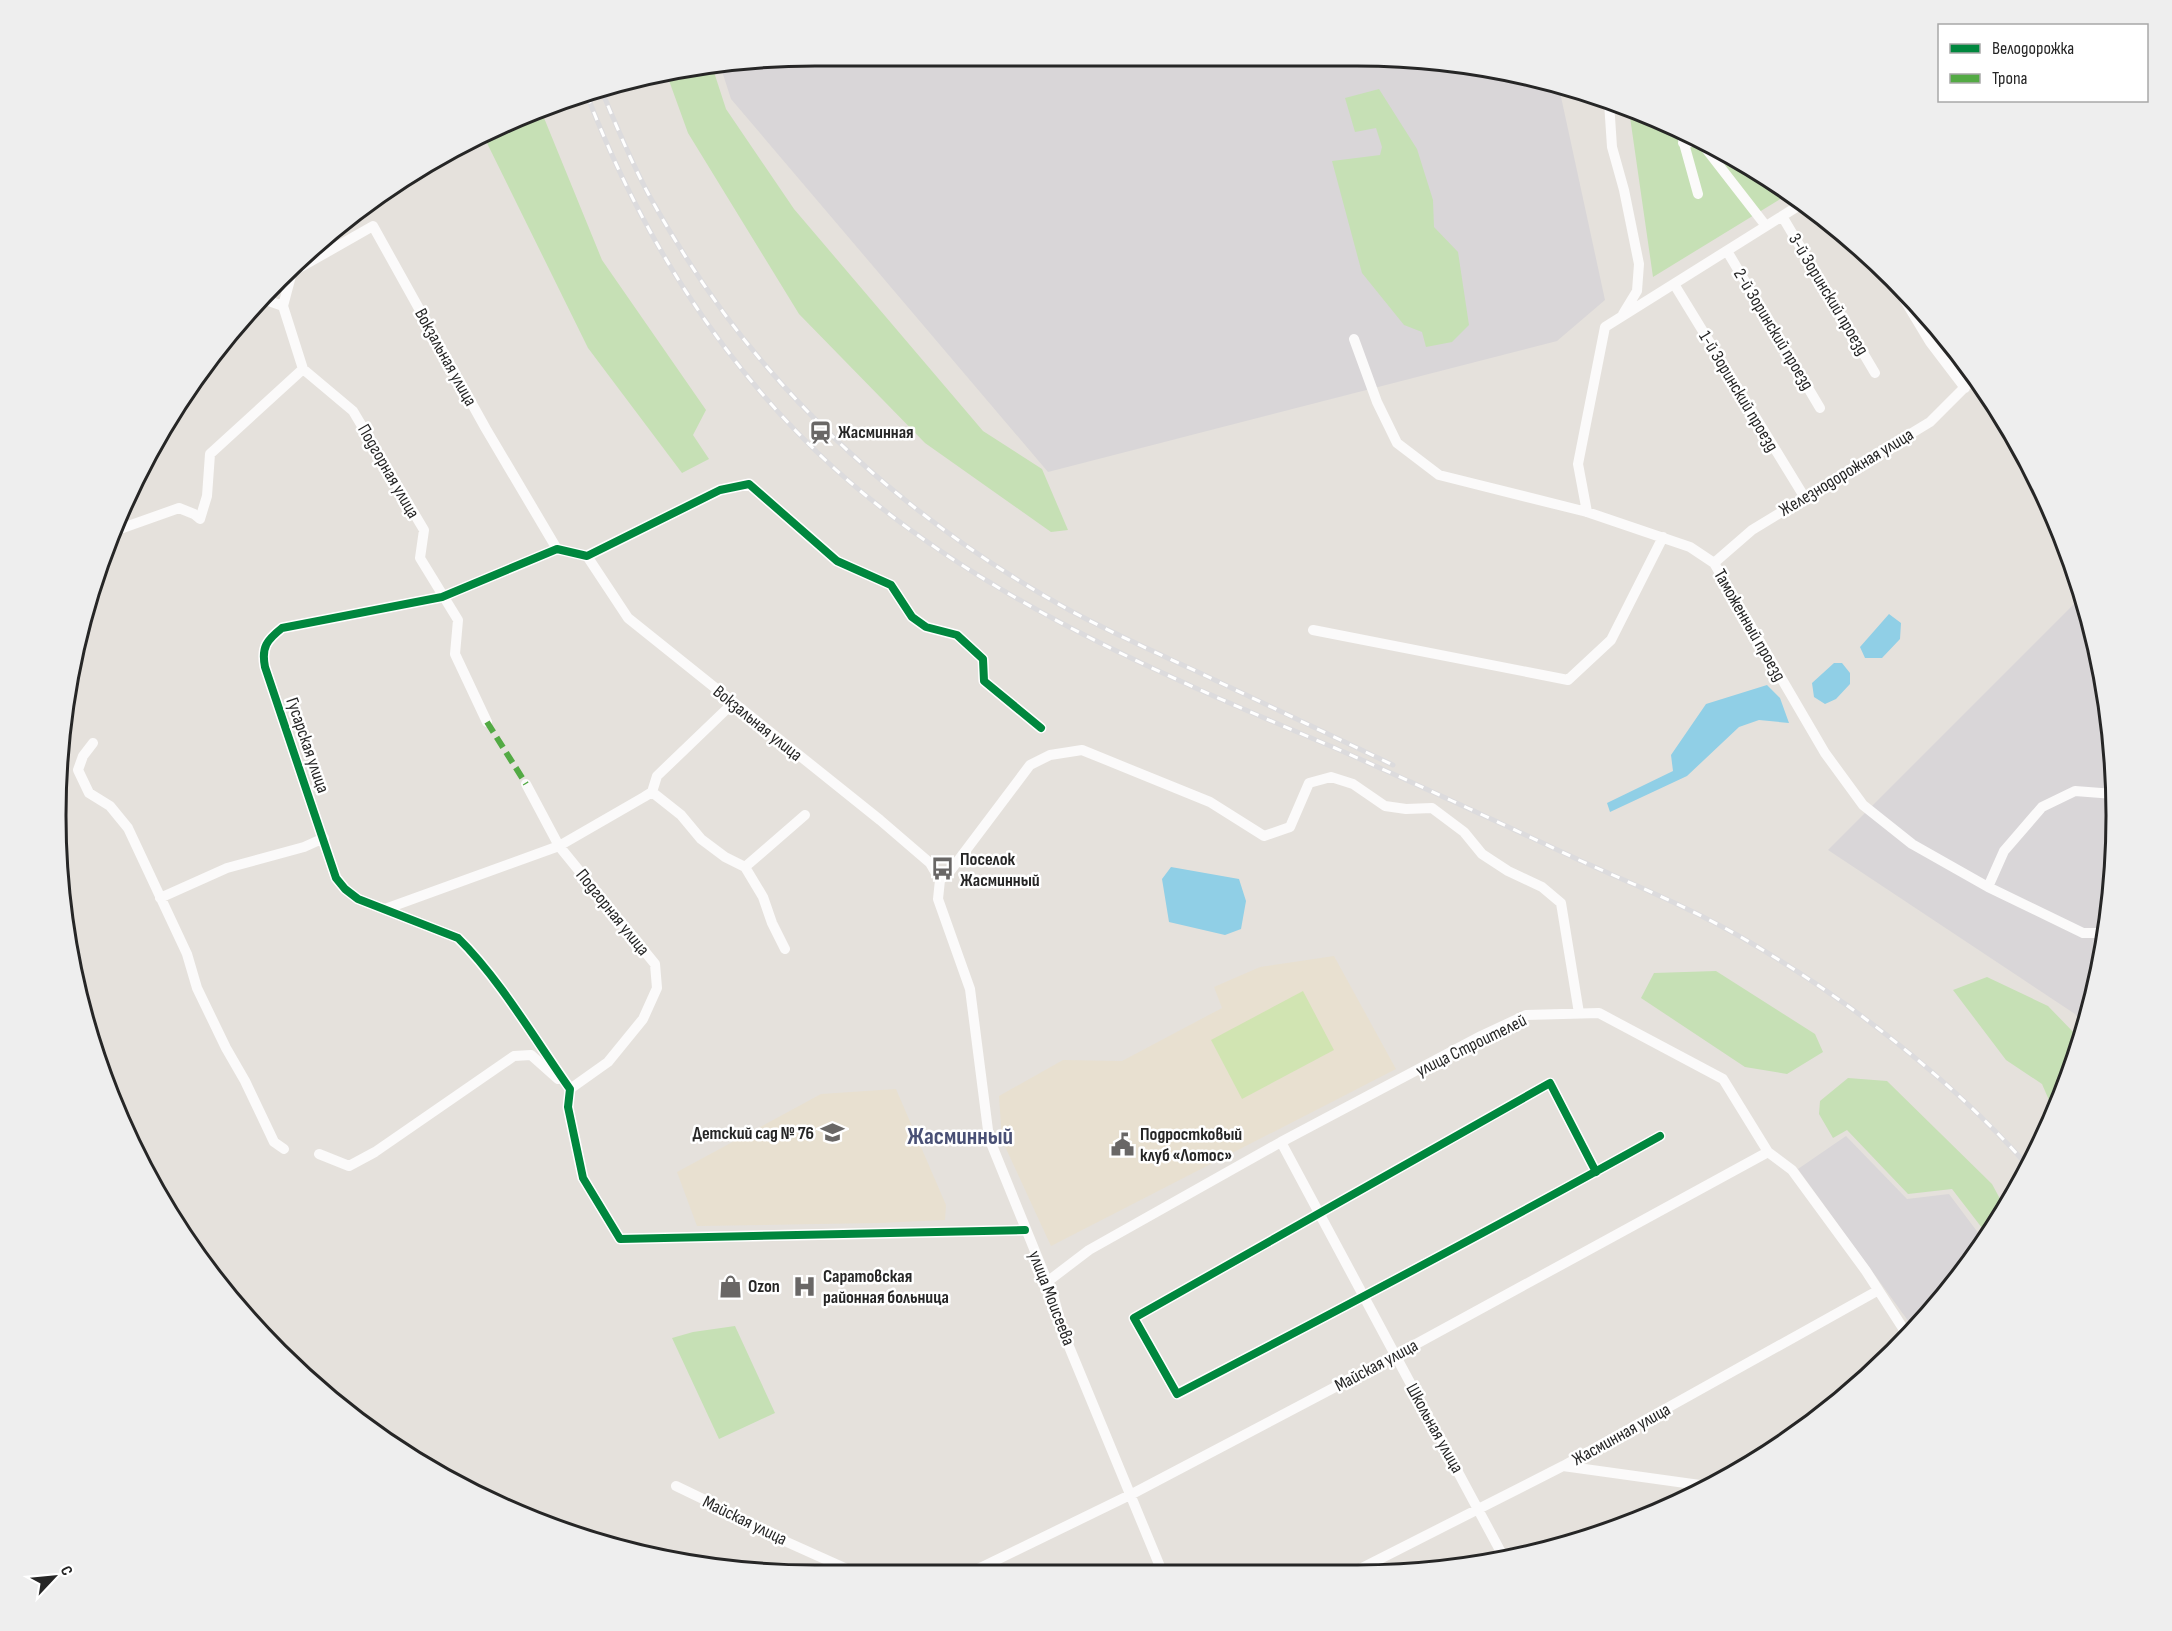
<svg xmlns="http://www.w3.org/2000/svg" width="2172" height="1631" font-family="'Sofia Sans Condensed',sans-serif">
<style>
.industrial{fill:#d9d6d8}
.education{fill:#e8e0d0}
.green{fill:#c6e0b5}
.pitch{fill:#d1e4b2}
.water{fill:#90cfe6}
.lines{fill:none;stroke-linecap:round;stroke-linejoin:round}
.minor{stroke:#fbfafa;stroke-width:10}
.rail-casing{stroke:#dcdbdd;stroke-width:5}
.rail{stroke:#fff;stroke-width:3;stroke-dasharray:9;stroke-linecap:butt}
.quiet{stroke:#53aa44;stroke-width:6;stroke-dasharray:12 6;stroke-linecap:butt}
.cycleway-casing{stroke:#fff;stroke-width:11}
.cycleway{stroke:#00873e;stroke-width:8}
.labels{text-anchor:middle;stroke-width:5;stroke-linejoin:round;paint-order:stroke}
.street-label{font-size:18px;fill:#262626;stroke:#fff}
.poi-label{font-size:18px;font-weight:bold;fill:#262626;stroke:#fff;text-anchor:start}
.district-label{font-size:24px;font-weight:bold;fill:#495075;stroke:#fff}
.rim{fill:none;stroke:#262626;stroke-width:3}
</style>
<rect width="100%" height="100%" fill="#e5e1dc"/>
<path class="industrial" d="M816,56l590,1 148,24 4,2 47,217 -48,41 -509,131 -317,-373 -10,-31z
M2081,597l21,70 14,148 -14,148 -18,61 -9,-10 -247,-164z
M1846,1136l61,63 42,-5 36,48 -71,87 -116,-160z"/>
<path class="education" d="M1334,956l62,113 -345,177 -49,-106 -3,-44 64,-36 59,1 100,-53 -8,-21 46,-20z
M896,1089l50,116 -1,15 -67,3 -181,3 -20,-54 144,-78z"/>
<path class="green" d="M713,69l13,40 68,100 189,222 59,38 26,61 -17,2 -126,-89 -126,-129 -111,-181 -21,-58z
M1379,89l38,60 16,51 1,27 24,25 11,73 -17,17 -26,5 -4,-15 -18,-7 -42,-52 -30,-112 48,-6 2,-8 -6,-19 -21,4 -10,-34z
M1629,110l63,24 87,50 11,9 -137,84z
M542,113l60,147 104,150 -13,25 16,24 -27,14 -94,-125 -104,-211z
M1716,971l99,63 8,18 -36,22 -42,-7 -104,-69 13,-25z
M1987,977l61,29 31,32 -24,76 -13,-30 -36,-24 -53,-70z
M1848,1078l39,3 105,103 13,24 -16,29 -37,-48 -44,5 -61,-64 -14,8 -14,-24 1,-13z
M735,1326l40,87 -56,26 -47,-101 21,-6z"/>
<path class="pitch" d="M1303,991l31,59 -92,49 -31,-59z"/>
<path class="water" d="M1889,614l12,9 -1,16 -18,19h-17l-5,-11z
M1834,663h8l8,10v11l-14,15 -11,5 -11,-7 -2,-14z
M1767,685l13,13 9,25 -30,-3 -20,7 -52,49 -77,36 -3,-9 66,-32 -2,-16 35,-51z
M1171,867l68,12 7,22 -5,28 -16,6 -56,-13 -7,-43z"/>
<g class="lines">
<path class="minor" d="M1609,102l3,45 12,43 15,74 -2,27 -14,23
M1680,129l18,65
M1683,143l17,-2 66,85
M1782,216l93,157
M1727,251l93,157
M1889,274l41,68 35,46
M1674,284l131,214
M260,298l23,8
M1354,339l23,63 20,41 42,32 148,37 103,35 24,16 111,190 38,52 49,39 76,43 95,46h22
M303,369l-20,-63 9,-34 81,-46 113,203 71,120
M303,369l50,42 71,119 -4,28 38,62 -3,34 32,68
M1587,512l-9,-48 27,-137 198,-124
M117,530l62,-22 15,6 6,5 7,-23 3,-42 93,-85
M587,556l41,62 252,202 50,43 10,17
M1714,563l38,-33 178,-108 45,-45
M1313,630l255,50 43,-40 52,-103
M93,743l-10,13 -5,14 11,23 21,13 18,22 59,126 10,34 29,60 19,33 29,61 10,7
M526,784l33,62 96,118 2,24 -14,31 -35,43 -38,27
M652,792l29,23 20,24 24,18 20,10 18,30 9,26 13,26
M745,867l60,-52
M940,880l11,-10 79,-105 20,-10 32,-5 128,52 54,34 26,-9 19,-44 22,-6 22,7 32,22 21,3 26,-1 32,24 18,22 26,17 34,16 19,16 18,110
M940,880l-2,19 32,90 19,149 65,160 9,34 98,237
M1988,887l16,-36 38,-44 33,-16 39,3
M160,898l67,-30 77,-21 20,-9
M385,909l174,-63 85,-49 8,-5 5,-16 76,-73
M1281,1142l222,414
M319,1154l30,12 26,-14 139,-96 17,-1 27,24
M1596,1172l-46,-89 -416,235 43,76c162,-84 323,-169 483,-258
M1025,1230l-405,9 -37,-61 -15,-71 2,-18c-34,-48 -71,-111 -112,-151l-100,-39 -13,-10 -9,-11 -71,-211c-4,-20 2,-27 17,-39l160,-31 115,-48 30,7 133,-66 29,-6 88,77 54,24 21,32 14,10 31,8 26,24 1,22 57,47
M1047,1282l42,-32 192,-108 200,-106 45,-21 73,-2 124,66 45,73 24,18 74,101 42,65
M1563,1466l144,20
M676,1486l29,14 35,21 107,48
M978,1569l154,-75 264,-139 372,-203
M1360,1569l203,-103 314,-175"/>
<defs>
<path id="rail" d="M601,89c15,36 30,73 49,108 33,59 71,117 116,169 84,98 192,183 305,245 41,22 84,41 127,61 65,31 130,62 195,93
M587,95c54,141 136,272 248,374 143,129 325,205 500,279 82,36 163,74 244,112 56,25 114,49 167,80 101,59 203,137 281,225"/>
</defs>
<use href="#rail" class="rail-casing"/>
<use href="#rail" class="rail"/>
<path class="quiet" d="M487,722l39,62"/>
<defs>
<path id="cycleway" d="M1596,1172l-46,-89 -416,235 43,76c162,-84 323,-169 483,-258
M1025,1230l-405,9 -37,-61 -15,-71 2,-18c-34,-48 -71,-111 -112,-151l-100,-39 -13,-10 -9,-11 -71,-211c-4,-20 2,-27 17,-39l160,-31 115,-48 30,7 133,-66 29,-6 88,77 54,24 21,32 14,10 31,8 26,24 1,22 57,47"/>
</defs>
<use href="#cycleway" class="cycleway-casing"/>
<use href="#cycleway" class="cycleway"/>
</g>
<defs>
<symbol id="station-bare" viewBox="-9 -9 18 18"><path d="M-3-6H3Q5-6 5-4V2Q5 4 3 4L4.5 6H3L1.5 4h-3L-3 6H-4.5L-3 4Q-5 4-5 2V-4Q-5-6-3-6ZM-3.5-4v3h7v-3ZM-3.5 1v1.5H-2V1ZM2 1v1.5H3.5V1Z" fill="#696766" stroke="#fff" stroke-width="2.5" paint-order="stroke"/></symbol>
<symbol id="bus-bare" viewBox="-9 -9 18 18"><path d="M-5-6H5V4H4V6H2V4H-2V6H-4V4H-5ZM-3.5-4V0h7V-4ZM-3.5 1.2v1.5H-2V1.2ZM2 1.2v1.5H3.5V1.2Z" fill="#696766" stroke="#fff" stroke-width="2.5" paint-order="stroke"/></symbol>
<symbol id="school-bare" viewBox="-9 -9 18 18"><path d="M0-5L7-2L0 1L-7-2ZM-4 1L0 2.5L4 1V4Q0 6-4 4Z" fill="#696766" stroke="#fff" stroke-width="2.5" paint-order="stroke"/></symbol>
<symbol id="civic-bare" viewBox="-9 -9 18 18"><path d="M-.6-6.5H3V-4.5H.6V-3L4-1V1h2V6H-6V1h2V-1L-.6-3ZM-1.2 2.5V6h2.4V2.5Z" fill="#696766" stroke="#fff" stroke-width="2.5" paint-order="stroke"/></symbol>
<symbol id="shop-bare" viewBox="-9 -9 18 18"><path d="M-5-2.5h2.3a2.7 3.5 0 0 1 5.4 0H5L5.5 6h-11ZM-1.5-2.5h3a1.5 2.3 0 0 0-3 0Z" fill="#696766" stroke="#fff" stroke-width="2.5" paint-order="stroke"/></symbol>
<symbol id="hospital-bare" viewBox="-9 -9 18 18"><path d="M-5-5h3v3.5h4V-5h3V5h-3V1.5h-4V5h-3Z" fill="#696766" stroke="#fff" stroke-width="2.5" paint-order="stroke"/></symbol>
</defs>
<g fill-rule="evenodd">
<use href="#station-bare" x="804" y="416" width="33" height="33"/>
<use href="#bus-bare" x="926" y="852" width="33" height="33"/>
<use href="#school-bare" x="816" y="1116" width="33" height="33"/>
<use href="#civic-bare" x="1106" y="1128" width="33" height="33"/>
<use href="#shop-bare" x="714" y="1270" width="33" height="33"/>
<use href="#hospital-bare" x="788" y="1270" width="33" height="33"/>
</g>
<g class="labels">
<g class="street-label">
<text transform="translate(1829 294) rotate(59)" y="6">3-й Зоринский проезд</text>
<text transform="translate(1774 329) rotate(59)" y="6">2-й Зоринский проезд</text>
<text transform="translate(446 357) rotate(61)" y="6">Вокзальная улица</text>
<text transform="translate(1739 391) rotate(59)" y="6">1-й Зоринский проезд</text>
<text transform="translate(389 471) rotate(60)" y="6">Подгорная улица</text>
<text transform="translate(1846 472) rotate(-31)" y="6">Железнодорожная улица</text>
<text transform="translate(1750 625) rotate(60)" y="6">Таможенный проезд</text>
<text transform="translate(758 723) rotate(39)" y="6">Вокзальная улица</text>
<text transform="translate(308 745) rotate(71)" y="6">Гусарская улица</text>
<text transform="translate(613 912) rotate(51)" y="6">Подгорная улица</text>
<text transform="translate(1471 1045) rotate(-26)" y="6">улица Строителей</text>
<text transform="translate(1052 1298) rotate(69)" y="6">улица Моисеева</text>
<text transform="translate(1376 1365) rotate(-28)" y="6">Майская улица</text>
<text transform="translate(1435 1428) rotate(61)" y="6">Школьная улица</text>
<text transform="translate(1621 1434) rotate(-29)" y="6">Жасминная улица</text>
<text transform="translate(745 1520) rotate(26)" y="6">Майская улица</text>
</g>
<g class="poi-label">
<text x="838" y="438">Жасминная</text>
<text x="960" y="865">Поселок<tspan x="960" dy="21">Жасминный</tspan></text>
<text x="814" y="1139" text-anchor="end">Детский сад № 76</text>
<text x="1140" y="1140">Подростковый<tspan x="1140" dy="21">клуб «Лотос»</tspan></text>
<text x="823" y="1282">Саратовская<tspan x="823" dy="21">районная больница</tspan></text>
<text x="748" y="1292">Ozon</text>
</g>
<g class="district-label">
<text x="960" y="1144">Жасминный</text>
</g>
</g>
<path d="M0 0H2172V1631H0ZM815 66H1357A749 749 0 0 1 2106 815V816A749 749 0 0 1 1357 1565H815A749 749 0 0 1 66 816V815A749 749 0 0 1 815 66Z" fill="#eee" fill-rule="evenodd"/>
<path class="rim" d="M815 66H1357A749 749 0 0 1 2106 815V816A749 749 0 0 1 1357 1565H815A749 749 0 0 1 66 816V815A749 749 0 0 1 815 66Z"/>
<rect x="1938" y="24" width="210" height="78" fill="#ffffff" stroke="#a8a8a8" stroke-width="1.5"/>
<rect x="1950" y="44" width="30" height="9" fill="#00873e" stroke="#a8a8a8" stroke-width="1.5"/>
<text x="1992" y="54" font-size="18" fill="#262626">Велодорожка</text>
<rect x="1950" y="74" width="30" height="9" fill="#53aa44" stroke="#a8a8a8" stroke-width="1.5"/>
<text x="1992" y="84" font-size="18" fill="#262626">Тропа</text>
<g transform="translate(54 1577) rotate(64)" stroke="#ffffff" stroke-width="4.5" paint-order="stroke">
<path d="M0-4.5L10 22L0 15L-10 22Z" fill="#262626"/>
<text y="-9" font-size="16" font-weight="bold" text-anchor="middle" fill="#262626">С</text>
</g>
</svg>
